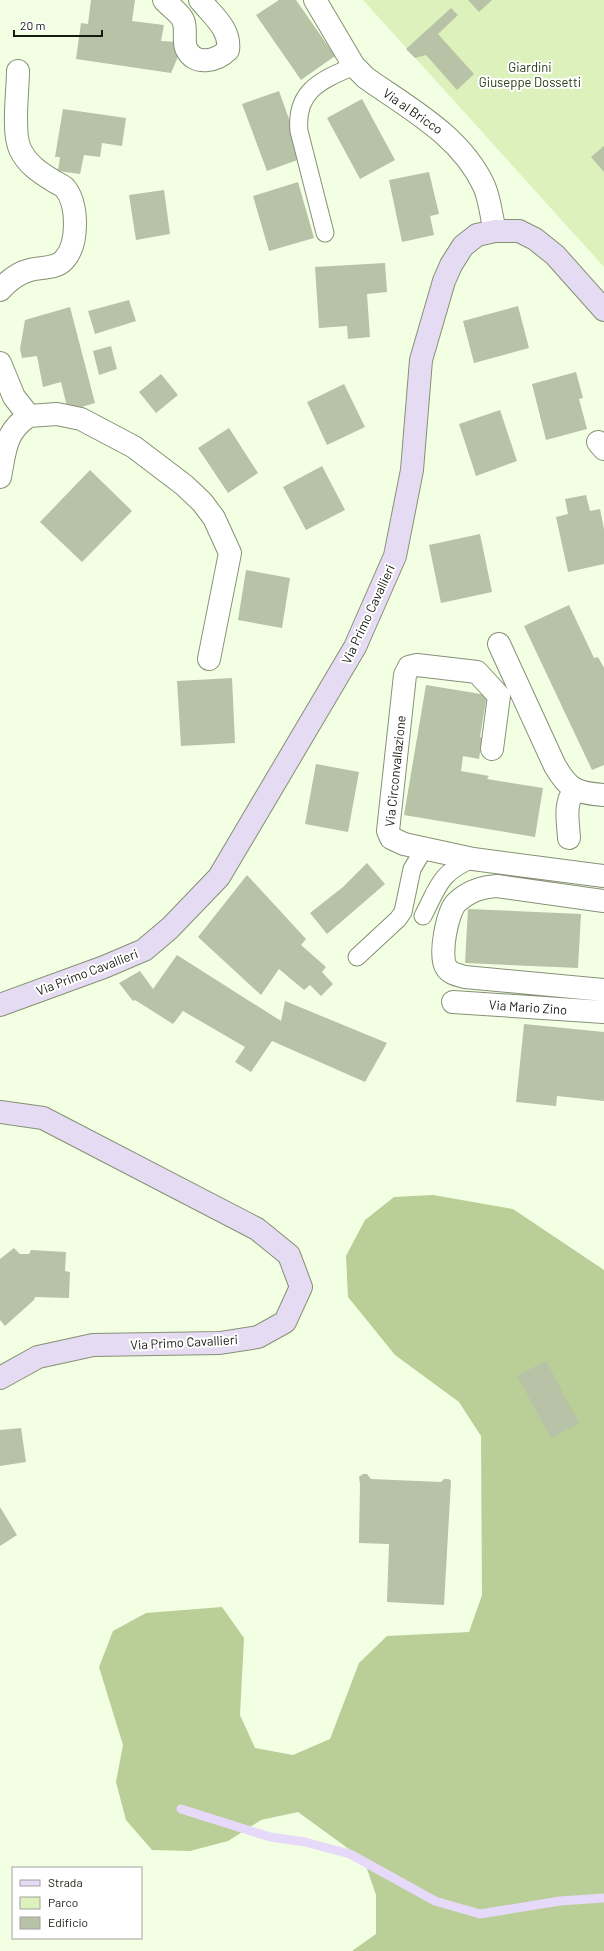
<svg xmlns="http://www.w3.org/2000/svg" width="604" height="1951" font-family="Barlow,sans-serif">
<style>
.green{fill:#dcf1bb}
.forest{fill:#bace97}
.lines{fill:none;stroke-linecap:round;stroke-linejoin:round}
.stream{stroke:#e6d9fa;stroke-width:9}
.building{fill:#b7c2a7}
.lane-casing{stroke:#869076;stroke-width:19}
.street-casing{stroke:#869076;stroke-width:24}
.secondary-casing{stroke:#869076;stroke-width:24}
.lane{stroke:#fff;stroke-width:17}
.street{stroke:#fff;stroke-width:22}
.secondary{stroke:#e5dbf2;stroke-width:22}
.labels{text-anchor:middle;stroke-width:4;stroke-linejoin:round;paint-order:stroke}
.park-label{font-size:13px;fill:#2d3a11;stroke:#fff}
.street-label{font-size:13px;fill:#171a11;stroke:#fff}
</style>
<rect width="100%" height="100%" fill="#f3ffe2"/>
<path class="green" d="M363,0h241v267z"/>
<path class="forest" d="M433,1195l80,14 91,61v681h-252l24,-17v-39l-12,-35 -66,-48 -37,8 -33,21 -38,10 -38,-1 -26,-30 -10,-38 7,-37 -24,-78 14,-36 33,-18 76,-6 22,31 -4,77 15,33 38,7 37,-16 29,-76 28,-27 82,-4 13,-37 -1,-159 -22,-34 -64,-47 -47,-58 -2,-41 19,-36 29,-23z"/>
<g class="lines">
<path class="stream" d="M181,1809l89,28 35,5 45,12 85,47 45,13 80,-13 44,-3"/>
</g>
<path class="building" d="M91,0h44l-3,21 32,4 -3,16 19,1 -3,17 -6,14 -95,-14 5,-36 7,1z
M279,0h17l39,56 -34,24 -45,-65z
M468,0h24l-13,12z
M451,8l7,7 -20,19 36,40 -17,16 -31,-35 -11,3 -9,-9z
M279,91l24,67 -36,13 -25,-67z
M362,99l33,61 -35,19 -33,-61z
M63,109l63,9 -4,28 -20,-3 -2,14 -16,-2 -4,19 -22,-3 2,-14h-5z
M604,146v26l-13,-15z
M429,172l10,42 -9,2 4,19 -32,7 -13,-62z
M298,182l16,56 -45,13 -16,-55z
M164,190l6,44 -34,6 -7,-45z
M385,263l2,29 -20,2 3,43 -22,2 -1,-13 -28,2 -4,-61z
M129,300l7,21 -41,13 -7,-23z
M518,306l11,42 -55,15 -11,-42z
M70,307l25,96 -27,8 -7,-29 -18,5 -6,-31 -15,2 -2,-9 5,-29z
M111,346l6,23 -18,6 -6,-24z
M576,372l7,26 -4,1 8,30 -41,11 -14,-56z
M161,374l17,21 -22,18 -17,-21z
M344,384l21,43 -38,18 -20,-43z
M500,410l17,51 -41,15 -17,-52z
M229,428l29,45 -30,20 -30,-45z
M322,466l23,44 -39,20 -23,-43z
M90,470l42,41 -50,51 -42,-40z
M586,495l4,16 10,-2 4,20v35l-36,8 -12,-55 12,-3 -3,-15z
M480,534l12,58 -51,11 -12,-58z
M246,570l44,8 -8,50 -44,-8z
M569,605l25,53 4,-1 6,11v97l-12,5 -68,-144z
M232,678l3,65 -54,3 -4,-65z
M426,685l61,10 -7,42 2,1 -3,21 -16,-3 -2,15 28,5 -2,3 56,9 -8,49 -131,-22z
M316,764l43,8 -11,60 -43,-8z
M367,863l18,21 -58,50 -17,-21 33,-26z
M247,875l59,64 -5,6 25,22 -4,5 11,12 -12,12 -11,-11 -6,5 -25,-21 -18,26 -63,-58z
M468,909l113,5 -3,54 -113,-5z
M177,955l104,66 4,-20 102,42 -22,39 -93,-41 -21,31 -16,-10 10,-15 -62,-36 -10,13 -38,-24 -2,1 -14,-18 21,-12 13,18z
M524,1024l80,8v69l-47,-5 -1,10 -40,-4z
M14,1248l6,6h9l2,-4 35,2 -1,19 5,1 -1,26 -34,-1 -1,3 -29,26 -5,-6v-61z
M546,1361l33,62 -28,15 -34,-62z
M21,1428l5,34 -26,4v-36z
M363,1474h4l4,5 70,3 3,-3h5l2,2 -7,124 -57,-3 2,-58 -30,-1 1,-59 -1,-7z
M0,1507l17,28 -17,11z"/>
<g class="lines">
<defs>
<path id="lane" d="M325,233l-26,-102c-4,-41 23,-51 55,-65
M423,916c15,-29 17,-44 50,-57
M357,957l41,-38 5,-7 9,-43 12,-20"/>
<path id="street" d="M164,0c5,6 16,13 19,20 4,9 0,20 3,28 8,19 31,13 42,2 3,-21 -16,-35 -28,-50
M315,0l39,66 12,12c44,31 95,58 118,108 6,13 7,30 11,45
M0,290c8,-9 18,-17 30,-20 11,-3 26,-1 34,-10 15,-16 14,-56 1,-72 -3,-3 -9,-5 -13,-8 -13,-8 -25,-16 -32,-31 -8,-17 -2,-58 -2,-78
M0,363l14,34 15,19c-24,15 -24,35 -29,61
M29,416l28,-2 24,5 53,28 50,38 18,17 12,16 16,35 -21,106
M598,442l6,7
M499,644l56,122c14,24 21,27 49,29
M492,749l7,-53 -22,-24 -60,-7 -8,2 -4,8 -17,156 3,7 13,6 69,15 131,17
M569,838c-1,-17 -5,-34 5,-47
M604,901l-107,-15c-16,1 -28,5 -40,16 -10,9 -18,53 -11,65 4,7 12,8 19,10l139,13
M453,1002l151,10"/>
<path id="secondary" d="M0,1005l104,-38 40,-17 26,-22 49,-51 136,-230 40,-91 17,-86 9,-110 23,-79 7,-16 12,-19 14,-11 18,-4h24l16,8 20,16 49,55
M0,1112l43,6 214,111 32,26 12,32 -16,35 -27,15 -38,6 -127,2 -55,12 -38,21"/>
</defs>
<use href="#lane" class="lane-casing"/>
<use href="#street" class="street-casing"/>
<use href="#secondary" class="secondary-casing"/>
<use href="#lane" class="lane"/>
<use href="#street" class="street"/>
<use href="#secondary" class="secondary"/>
</g>
<g class="labels">
<g class="park-label">
<text x="530" y="72">Giardini<tspan x="530" dy="15">Giuseppe Dossetti</tspan></text>
</g>
<g class="street-label">
<text transform="translate(413 111) rotate(35)" y="5">Via al Bricco</text>
<text transform="translate(368 614) rotate(-65)" y="5">Via Primo Cavallieri</text>
<text transform="translate(395 771) rotate(-84)" y="5">Via Circonvallazione</text>
<text transform="translate(87 972) rotate(-21)" y="5">Via Primo Cavallieri</text>
<text transform="translate(528 1007) rotate(4)" y="5">Via Mario Zino</text>
<text transform="translate(184 1342) rotate(-3)" y="5">Via Primo Cavallieri</text>
</g>
</g>
<rect x="12" y="1867" width="130" height="72" fill="#ffffff" stroke="#a2a3a0"/>
<rect x="20" y="1880" width="20" height="6" fill="#e5dbf2" stroke="#a2a3a0"/>
<text x="48" y="1887" font-size="12" fill="#171a11">Strada</text>
<rect x="20" y="1897" width="20" height="12" fill="#dcf1bb" stroke="#a2a3a0"/>
<text x="48" y="1907" font-size="12" fill="#171a11">Parco</text>
<rect x="20" y="1917" width="20" height="12" fill="#b7c2a7" stroke="#a2a3a0"/>
<text x="48" y="1927" font-size="12" fill="#171a11">Edificio</text>
<path d="M14 30v6h88v-6" fill="none" stroke="#171a11" stroke-width="2"/>
<text x="20" y="30" font-size="12" fill="#171a11" stroke="#ffffff" stroke-width="3" paint-order="stroke">20 m</text>
</svg>
